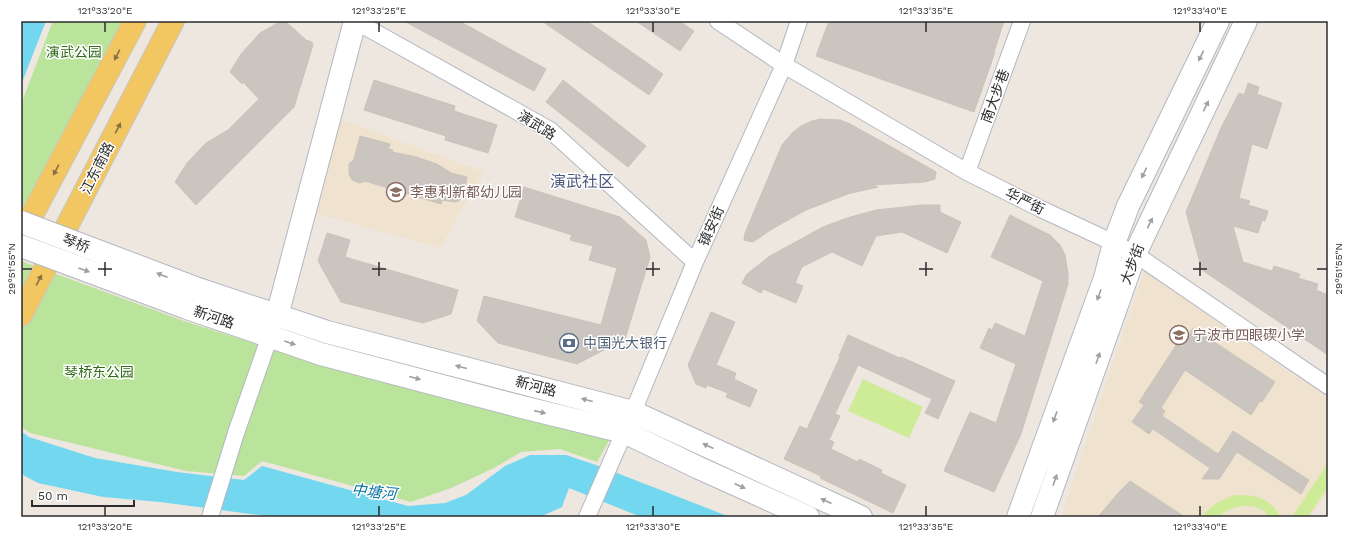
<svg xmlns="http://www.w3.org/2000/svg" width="1349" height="538" font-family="'Work Sans','Noto Sans SC',sans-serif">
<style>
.education{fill:#efe3cf}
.green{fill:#bae49c}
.pitch{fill:#ceeb98}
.water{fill:#73d7f0}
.building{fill:#cac5be;stroke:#cac3b9}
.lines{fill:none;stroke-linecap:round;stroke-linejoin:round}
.street-casing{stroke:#b3b7c0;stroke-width:18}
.secondary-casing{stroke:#b3b7c0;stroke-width:24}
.primary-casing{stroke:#c8c8c8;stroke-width:24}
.street{stroke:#fff;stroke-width:16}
.secondary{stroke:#fff;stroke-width:22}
.primary{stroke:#f2c661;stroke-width:22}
.secondary-bridge-casing{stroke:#b3b7c0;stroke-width:24;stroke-linecap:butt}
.secondary-bridge{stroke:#fff;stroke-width:22}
.oneway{fill:#867244}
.oneway2{fill:#a0a0a0}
.ticks{fill:none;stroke:#2d2d2d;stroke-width:1.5}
.labels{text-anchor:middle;stroke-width:3;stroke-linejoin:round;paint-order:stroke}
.park-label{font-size:14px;fill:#316c1b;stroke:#fff}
.street-label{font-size:14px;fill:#2d2d2d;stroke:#fff}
.education-label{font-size:14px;fill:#785e54;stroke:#fff;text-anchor:start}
.service-label{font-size:14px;fill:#4e5e75;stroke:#fff;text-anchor:start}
.water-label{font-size:15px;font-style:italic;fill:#0d77a1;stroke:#fff}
.quarter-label{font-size:16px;fill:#4c587e;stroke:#fff}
.neatline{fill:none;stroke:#2d2d2d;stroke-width:1.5}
.ticks-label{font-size:10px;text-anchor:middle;fill:#2d2d2d}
</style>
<rect width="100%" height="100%" fill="#eee7e0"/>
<path class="education" d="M335,117l149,55 -44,76 -125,-35z
M1144,271l184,127v94l-17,25h-250z"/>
<path class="green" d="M53,21h73l-105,194v-111z
M21,261l163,60 135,43 292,73 -14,25 -37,-13 -39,3 -27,16 -43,20 -40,14 -149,-41 -18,15 -58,-5 -156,-38 -9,-6z"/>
<path class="pitch" d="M863,379l60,28 -14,31 -61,-27z
M1328,463v24l-20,30h-16z
M1235,495c22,0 33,2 46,22h-12c-8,-17 -41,-12 -50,0h-17c8,-12 20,-17 33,-22z"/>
<path class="water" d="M21,21h25l-25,64z
M21,431l8,6 66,21 82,14 67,8 18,-14 146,40 37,-3 21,-8 39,-29 25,-11h36l33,11 131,51h-89l-72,-29 -7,19 -22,10h-266l-114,-15 -57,-5 -65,-14 -17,-9z"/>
<path class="building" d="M281,21h4l21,19 6,2 1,3 -19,62 -98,98 -21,-23 12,-19 19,-20 22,-13 31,-31 -16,-17 -1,2 -12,-12 11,-18 19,-21z
M404,21h55l87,48 -12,22z
M542,21h45l76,53 -14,21z
M636,21h43l15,10 -14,20z
M829,21h175l-10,31h1l-21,60 -158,-56z
M374,80l81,26 -1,5 43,14 -9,28 -43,-13 1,-4 -82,-26z
M563,80l83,66 -18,21 -82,-65z
M1248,83l11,4 -2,7 25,9 -15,46 -15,-5 -13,54 11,3 -2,4 20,6 -3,10 -3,-1 -4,13 -25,-7 10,36 29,9 2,-5 26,8 -2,4 20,6 -2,6 12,5v60l-126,-85 -16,-58 35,-84 18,-35 5,2z
M820,119l20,1 10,4 83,46 3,2 -1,7 -10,3 -53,3 6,2 -26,6 1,-1 -47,18 -34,19 -19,13 -9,-2 1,-7 37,-88 11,-13 8,-6 11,-5z
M360,136l30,8 -2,5 5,1 -1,2 24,5 21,7 14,9 16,4 -3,17 -2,4 -3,3 -5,1 -12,-2 -1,4 -76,-23 -5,2 -8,-3 -3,-6v-10l5,-5z
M524,187l96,30 26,23 4,17 -25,82 -48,25 -79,-21 -21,-22 7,-25 117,29 16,-57 -28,-8 4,-14 -23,-6 2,-5 -57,-18z
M922,205h18v7l21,10 -14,31 -45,-21 -26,4 -14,30 -30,-14 -30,15 -7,16 8,3 -7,17 -33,-14 -2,4 -19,-10 5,-9 23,-18 53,-29 24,-9 29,-8z
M1010,215l40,20 10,10 5,10 3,19v10l-47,150 -27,58 -50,-21 26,-59 26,11 20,-59 -36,-16 9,-20 3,2 3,-7 30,13 18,-55 -52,-24z
M327,233l23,7 -5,17 113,33 -7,24 -28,9 -82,-21 -23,-41z
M711,312l24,10 -19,43 20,8 -2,6 23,11 -7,17 -24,-10 2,-4 -21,-8 -1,3 -10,-4 -8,-19z
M1193,328l82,54 -13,20 -2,-1 -9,14 -66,-45 -24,38 4,3 -3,5 56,38 15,-23 76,49 -8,14 -64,-42 -18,27h-17l8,-11 -57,-39 -4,5 -17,-12 12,-17 -5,-3 38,-58 5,3z
M848,335l52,23 1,-1 54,24 -17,38 -13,-6 7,-14 -74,-34 -23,49 5,2 -11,24 5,2 -3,7 27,13 1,-3 23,11 -1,3 25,12 -13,28 -73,-35 1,-2 -37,-17 16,-33 7,3 33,-72 -1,-1z
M1130,481l55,36h-87l22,-26z"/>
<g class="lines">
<defs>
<path id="street" d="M355,21l195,109 145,132
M718,21l66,44 183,107 74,37 73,34 21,11 193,132
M967,172l55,-151
M210,517l26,-84 37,-106
M587,517l46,-105 62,-150 89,-197 15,-44"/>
<path id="secondary" d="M198,289l129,43 306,80 228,105
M187,308l134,46 201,53 102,25 75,36 109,49
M277,316l78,-295
M1018,517l87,-239 9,-35 14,-37 90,-185
M1042,517l93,-263 111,-233"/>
<path id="primary" d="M21,236l114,-215
M21,315l152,-294"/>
</defs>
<use href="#street" class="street-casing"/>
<use href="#secondary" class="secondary-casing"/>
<use href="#primary" class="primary-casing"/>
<use href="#street" class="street"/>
<use href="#secondary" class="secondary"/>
<use href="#primary" class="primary"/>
<defs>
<path id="secondary-bridge" d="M21,222l177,67
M21,246l166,62"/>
</defs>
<use href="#secondary-bridge" class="secondary-bridge-casing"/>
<use href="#secondary-bridge" class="secondary-bridge"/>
</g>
<defs><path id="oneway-solid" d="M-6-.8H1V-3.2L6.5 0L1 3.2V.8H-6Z"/></defs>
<g class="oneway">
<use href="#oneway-solid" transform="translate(117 55) rotate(118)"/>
<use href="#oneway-solid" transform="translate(118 128) rotate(-63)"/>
<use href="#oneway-solid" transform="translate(56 170) rotate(118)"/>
<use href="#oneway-solid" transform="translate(39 280) rotate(-63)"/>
</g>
<g class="oneway2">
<use href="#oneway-solid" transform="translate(1201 56) rotate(116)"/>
<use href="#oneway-solid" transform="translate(1206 106) rotate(-64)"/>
<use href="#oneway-solid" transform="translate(1144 173) rotate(116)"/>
<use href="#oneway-solid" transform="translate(1150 223) rotate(-64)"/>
<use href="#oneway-solid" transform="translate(84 270) rotate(20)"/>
<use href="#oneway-solid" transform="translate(162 275) rotate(-159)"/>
<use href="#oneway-solid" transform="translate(1099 295) rotate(110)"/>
<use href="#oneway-solid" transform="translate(290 343) rotate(19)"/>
<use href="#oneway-solid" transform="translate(1098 358) rotate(-71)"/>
<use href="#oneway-solid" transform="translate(461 367) rotate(-165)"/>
<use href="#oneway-solid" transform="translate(415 378) rotate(15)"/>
<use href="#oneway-solid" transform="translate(587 400) rotate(-165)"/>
<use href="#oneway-solid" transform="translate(540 412) rotate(13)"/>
<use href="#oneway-solid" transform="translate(1055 417) rotate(110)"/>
<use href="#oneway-solid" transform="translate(708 446) rotate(-155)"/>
<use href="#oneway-solid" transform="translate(1055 480) rotate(-71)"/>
<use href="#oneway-solid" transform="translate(740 486) rotate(24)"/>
<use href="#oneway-solid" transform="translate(826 501) rotate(-155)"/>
</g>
<path class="ticks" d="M105,22v10M379,22v10M653,22v10M926,22v10M1200,22v10M105,262v14M379,262v14M653,262v14M926,262v14M1200,262v14M22,269h10M98,269h14M372,269h14M646,269h14M919,269h14M1193,269h14M1317,269h10M105,506v10M379,506v10M653,506v10M926,506v10M1200,506v10"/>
<defs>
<symbol id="school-ring" viewBox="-11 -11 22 22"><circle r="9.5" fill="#fff" stroke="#8d6e63" stroke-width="1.5"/><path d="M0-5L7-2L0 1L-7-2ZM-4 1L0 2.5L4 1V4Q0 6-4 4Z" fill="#8d6e63"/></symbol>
<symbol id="bank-ring" viewBox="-11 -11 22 22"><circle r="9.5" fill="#fff" stroke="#5c6f8a" stroke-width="1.5"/><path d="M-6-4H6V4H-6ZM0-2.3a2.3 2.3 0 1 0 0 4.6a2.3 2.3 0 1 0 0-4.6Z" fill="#5c6f8a"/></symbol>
</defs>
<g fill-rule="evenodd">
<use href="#school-ring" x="385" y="181" width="22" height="22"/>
<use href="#school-ring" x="1168" y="324" width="22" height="22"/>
<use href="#bank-ring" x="558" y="332" width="22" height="22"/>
</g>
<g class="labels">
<g class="park-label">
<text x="74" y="57">演武公园</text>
<text x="99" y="377">琴桥东公园</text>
</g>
<g class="street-label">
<text transform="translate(995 96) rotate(-70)" y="5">南大步巷</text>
<text transform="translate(537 125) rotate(32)" y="5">演武路</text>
<text transform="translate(97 168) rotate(-63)" y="5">江东南路</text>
<text transform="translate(1025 201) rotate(26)" y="5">华严街</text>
<text transform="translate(711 226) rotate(-66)" y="5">镇安街</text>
<text transform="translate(76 243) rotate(21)" y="5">琴桥</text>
<text transform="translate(1132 264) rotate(-69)" y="5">大步街</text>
<text transform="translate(214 317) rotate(19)" y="5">新河路</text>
<text transform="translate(536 386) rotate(15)" y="5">新河路</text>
</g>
<g class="education-label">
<text x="410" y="197">李惠利新都幼儿园</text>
<text x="1193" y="340">宁波市四眼碶小学</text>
</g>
<g class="service-label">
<text x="583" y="348">中国光大银行</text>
</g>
<g class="water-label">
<text transform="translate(374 492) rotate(6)" y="5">中塘河</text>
</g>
<g class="quarter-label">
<text x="582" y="187">演武社区</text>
</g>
</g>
<rect width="1349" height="538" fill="none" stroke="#ffffff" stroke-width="44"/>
<path d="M32 500v6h102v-6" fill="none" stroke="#2d2d2d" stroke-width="2"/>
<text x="38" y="500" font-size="12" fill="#2d2d2d" stroke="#ffffff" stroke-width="3" paint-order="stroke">50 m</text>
<rect x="22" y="22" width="1305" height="494" class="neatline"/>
<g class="ticks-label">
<text x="105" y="14">121°33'20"E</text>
<text x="379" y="14">121°33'25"E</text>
<text x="653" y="14">121°33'30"E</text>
<text x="926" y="14">121°33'35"E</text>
<text x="1200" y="14">121°33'40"E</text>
<text transform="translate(11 269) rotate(-90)" y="4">29°51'55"N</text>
<text transform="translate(1338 269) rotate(-90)" y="4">29°51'55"N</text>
<text x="105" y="530">121°33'20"E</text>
<text x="379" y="530">121°33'25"E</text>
<text x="653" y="530">121°33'30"E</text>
<text x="926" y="530">121°33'35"E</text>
<text x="1200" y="530">121°33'40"E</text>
</g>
</svg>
